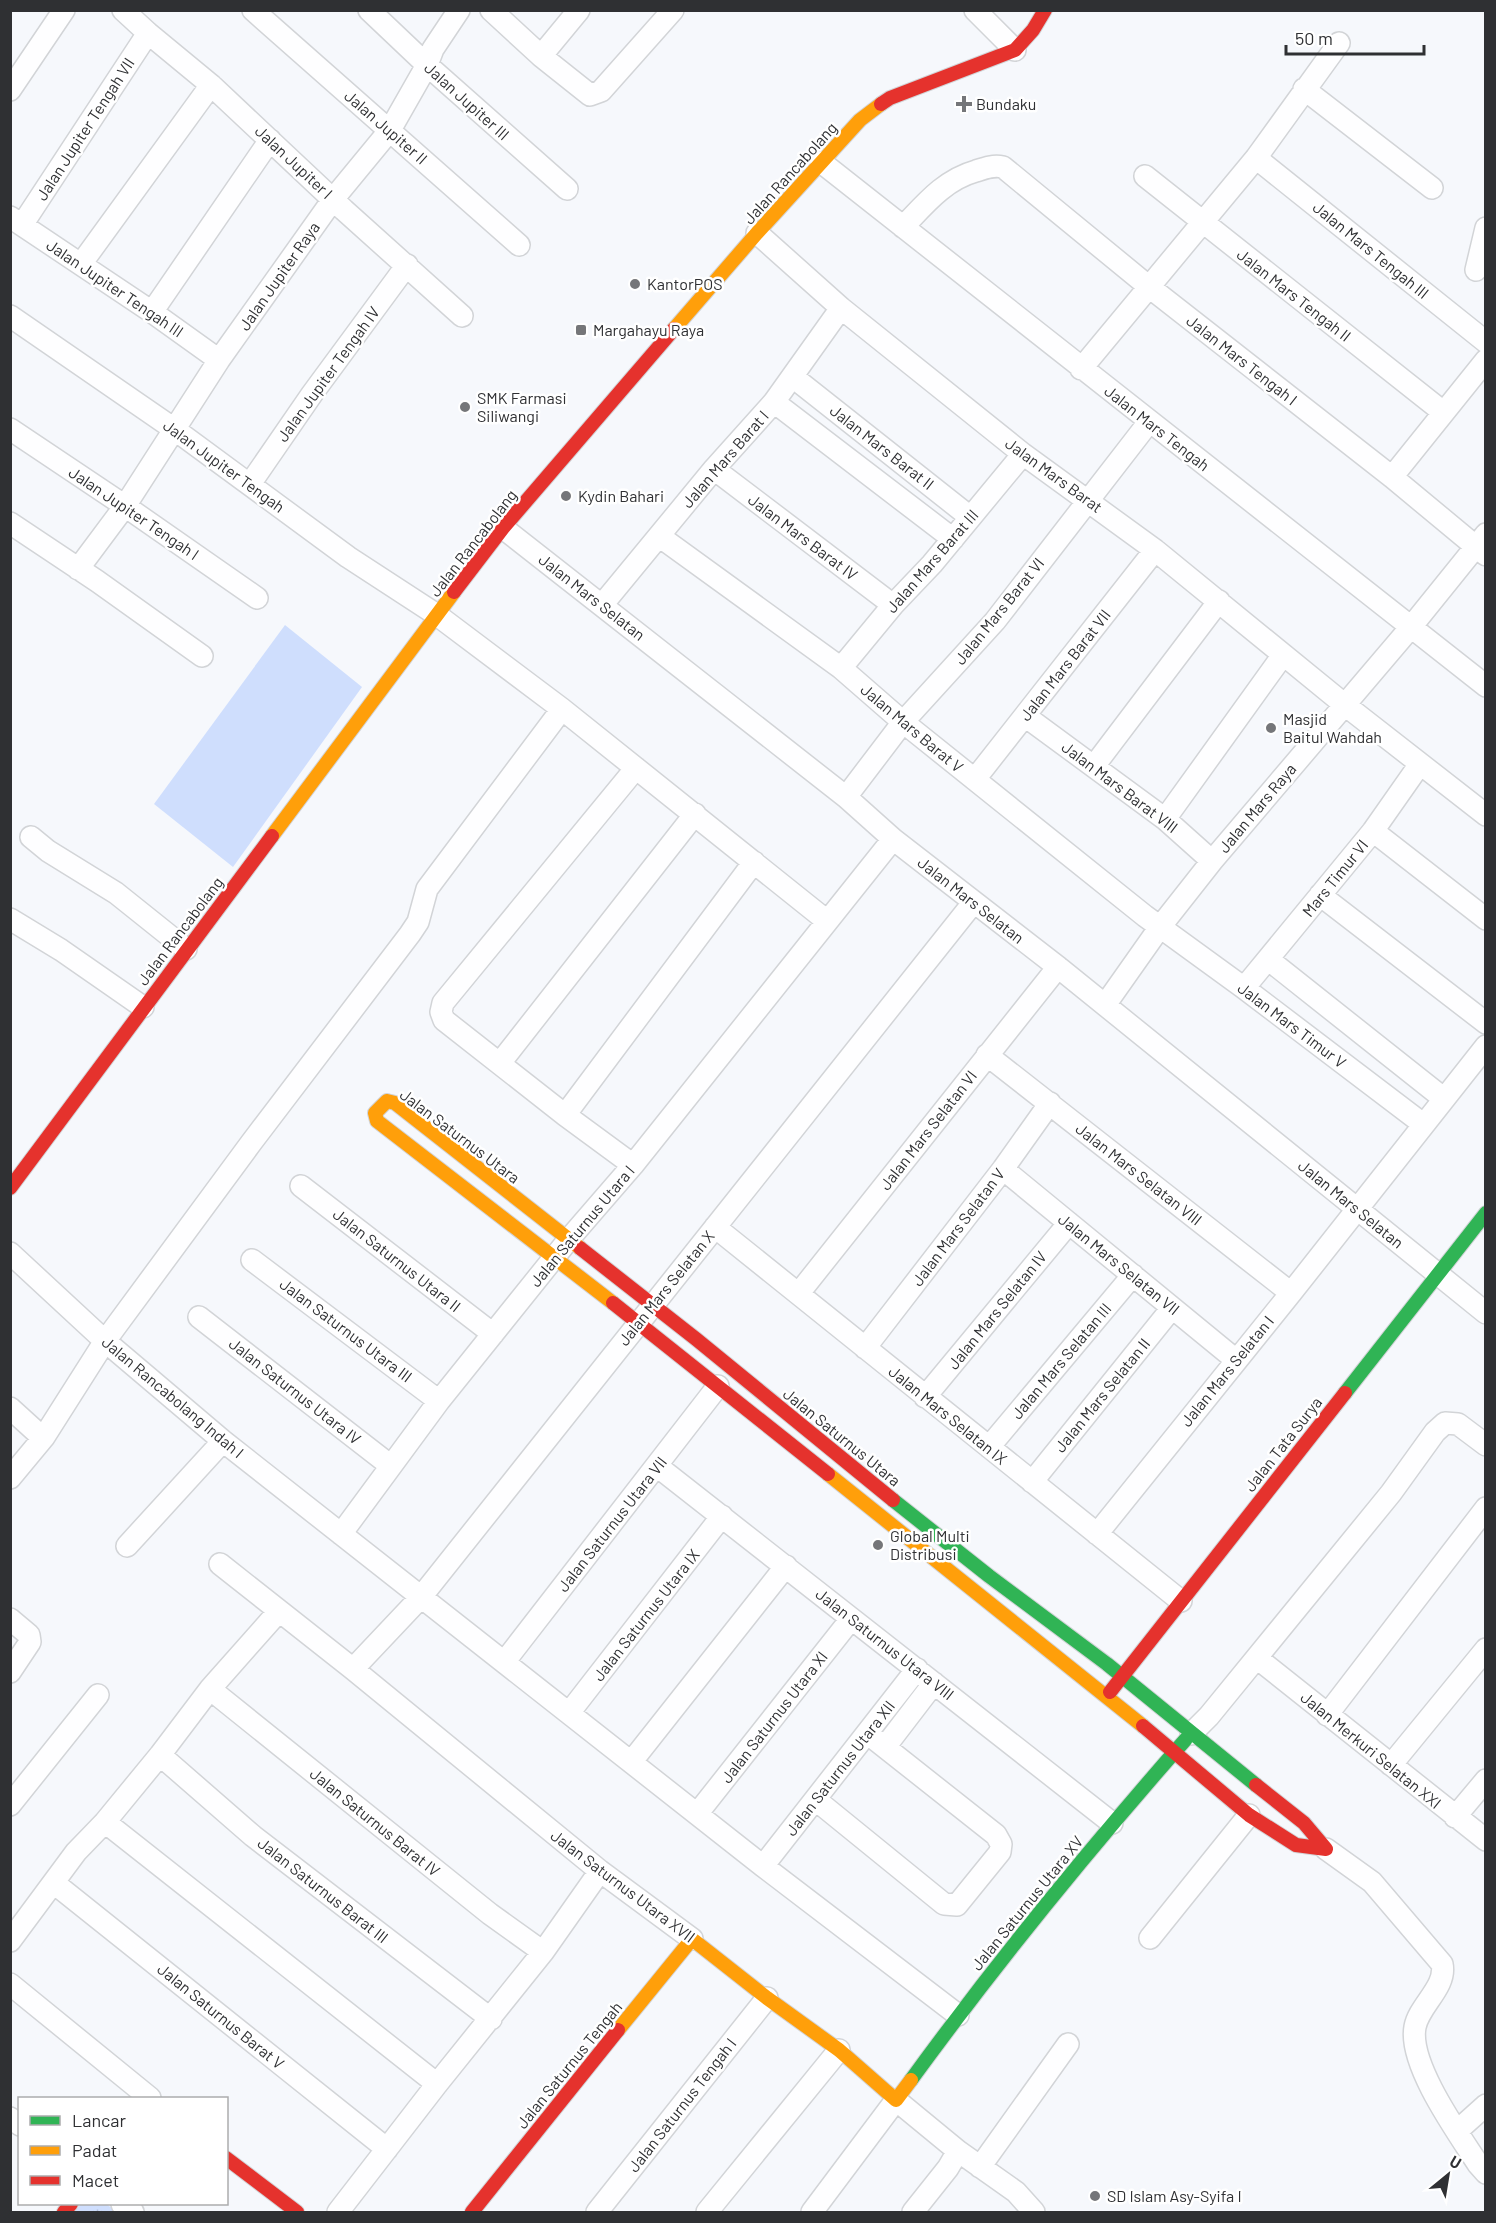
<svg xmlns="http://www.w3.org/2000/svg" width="1496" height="2223" font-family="Barlow,sans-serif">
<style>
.grass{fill:#cfdefd}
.park{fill:url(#park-tufts)}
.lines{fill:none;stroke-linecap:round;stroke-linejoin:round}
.street-casing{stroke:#d2d4d7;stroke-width:24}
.fast-casing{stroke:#d2d4d7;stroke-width:16}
.slow-casing{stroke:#d2d4d7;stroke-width:16}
.jam-casing{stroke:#d2d4d7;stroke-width:16}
.street{stroke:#fefeff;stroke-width:21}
.fast{stroke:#30b455;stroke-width:14}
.slow{stroke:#ff9f0a;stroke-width:14}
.jam{stroke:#e5322d;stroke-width:14}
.poi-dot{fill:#757679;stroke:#fff;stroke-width:2}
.labels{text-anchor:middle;stroke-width:5;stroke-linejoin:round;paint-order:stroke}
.street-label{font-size:16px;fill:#2f3033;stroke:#fff}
.poi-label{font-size:16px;fill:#2f3033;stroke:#fff;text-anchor:start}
</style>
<defs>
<pattern id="park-tufts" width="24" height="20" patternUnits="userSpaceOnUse" patternTransform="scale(1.5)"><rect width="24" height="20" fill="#cfdefd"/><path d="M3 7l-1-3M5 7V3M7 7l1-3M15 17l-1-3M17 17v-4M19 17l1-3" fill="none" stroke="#b2bfd9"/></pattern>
</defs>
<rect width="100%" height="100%" fill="#f6f8fc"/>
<path class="grass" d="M285,625l77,62 -129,180 -79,-63z"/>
<path class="park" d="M81,2204h25l12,8h-44z"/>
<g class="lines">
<defs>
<path id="street" d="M123,10l25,23 63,52 133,125 118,106
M253,10l266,235
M369,10l58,55 140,124
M491,10l50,46 49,39 11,-4 72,-81
M975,10l40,40
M541,56l38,-46
M1304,89l128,99
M10,90l54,-80
M1256,158l230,184
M821,162l665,524
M1145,176l298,236
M10,217l142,95 67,48
M22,225l126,-192
M903,227c22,-23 41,-47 73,-56 9,-3 17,-6 27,-4l145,119 244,191 94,78
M757,233l84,75 182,146 132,96 190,155 141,110
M81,264l130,-179
M1476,270l10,-42
M152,312l118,-172
M10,316l164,113 174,128 89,58 125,94 265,212
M1081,369l175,-211 83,-115
M793,377l177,140
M774,402l179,137
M10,429l115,77 132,92
M714,469l179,136
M1392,477l94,-117
M250,484l62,-90 95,-129
M10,523l87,58 105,75
M503,528l343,269 47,42 165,128 428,346
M659,536l182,132 62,54 242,194 99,72 179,136
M78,569l47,-63 94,-146 115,-162 56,-68 37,-65 6,-16 26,-39
M602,605l112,-136 60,-67 67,-94
M841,668l52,-63 39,-41 91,-110
M1025,716l140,103 47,42
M1094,766l125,-165
M975,779l180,-229
M846,797l57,-75 92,-101 154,-199
M1165,819l118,-164
M1373,831l113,88
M31,837l17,14 68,42 70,56
M1320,895l166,128
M10,919l51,31 82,57
M1269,960l174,138
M1244,988l129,-157 47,-67
M1105,1005l55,-78 52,-66 199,-234 75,-93
M987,1055l304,238
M500,1063l195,-249
M565,1115l189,-253
M633,1165l-68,-50 -121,-95 -3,-8 2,-9 193,-235
M1003,1169l233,191
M301,1186l192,148
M715,1227l466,374
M10,1253l95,88 118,100 540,425 195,149
M252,1260l187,141
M799,1293l259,-326
M199,1317l192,149
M865,1348l138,-179 47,-66
M925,1397l144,-174
M10,1408l33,30
M989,1447l144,-172
M657,1466l455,357
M10,1478l34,-41 61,-96 146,-198 159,-209 8,-12 9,-33 135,-180
M1032,1482l140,-174
M341,1534l98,-133 130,-162 64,-74 260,-326
M1097,1534l194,-241 195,-247
M127,1546l96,-105
M220,1564l133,105 247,202 92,68
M10,1619l19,16 1,7 -20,30
M1257,1658l229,182
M505,1661l213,-275
M353,1669l68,-72 552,-694
M210,1689l280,225 53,38
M569,1713l153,-197
M1327,1715l159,-207
M1191,1734l18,-18 182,-223 44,-61 10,-9 13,1 28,21
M885,1747l49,-64
M160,1755l93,81 238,183
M632,1761l154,-195
M1391,1765l95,-116
M816,1800l128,104 13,1 43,-53 1,-8 -5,-9 -129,-102
M10,1805l88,-110
M697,1814l154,-195
M1455,1817l31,-37
M105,1822l332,262
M1326,1849l46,33 70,82c5,23 -23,41 -27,63 -7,37 43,106 63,137l8,9
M763,1866l154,-197
M54,1883l333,266
M1150,1938l99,-123
M10,1941l66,-89 29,-30 55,-67 50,-66 69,-78
M10,1984l140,114
M10,2118l10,7
M1457,2131l29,-26
M980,2167l88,-123
M122,2204l11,8
M338,2212l99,-128 106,-132 57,-81
M597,2212l170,-214
M707,2212l132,-162
M812,2212l84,-112 62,51 58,41 18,20
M913,2212l35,-44 10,-17"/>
<path id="fast" d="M1345,1393l141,-180
M893,1500l96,76 118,88 149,121
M911,2080c86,-118 179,-232 275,-341"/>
<path id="slow" d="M674,329l83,-96 103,-113 21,-16
M272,836l182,-244
M387,1101l8,2 185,145
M387,1101l-12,12 2,8 236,182
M828,1474l315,252
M618,2030l74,-91 75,59 72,52 57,50 15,-20"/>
<path id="jam" d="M881,104l9,-6 125,-48 18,-20 12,-20
M454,592l49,-64 171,-199
M10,1188l262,-352
M580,1248l116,91 197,161
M613,1303l215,171
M1110,1692l235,-299
M1143,1726l106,89 47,30 30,4 -22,-26 -48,-38
M226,2158l71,54
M64,2212l7,-8
M472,2212l146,-182"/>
</defs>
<use href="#street" class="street-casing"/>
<use href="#fast" class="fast-casing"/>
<use href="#slow" class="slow-casing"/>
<use href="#jam" class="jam-casing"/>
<use href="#street" class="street"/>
<use href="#fast" class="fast"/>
<use href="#slow" class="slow"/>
<use href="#jam" class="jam"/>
</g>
<g class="poi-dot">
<path d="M961 95h6v6h6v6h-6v6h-6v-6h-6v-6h6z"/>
<circle cx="635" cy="284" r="6"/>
<rect x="575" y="324" width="12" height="12" rx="3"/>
<circle cx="465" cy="407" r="6"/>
<circle cx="566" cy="496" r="6"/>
<circle cx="1271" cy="728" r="6"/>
<circle cx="878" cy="1545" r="6"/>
<circle cx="1095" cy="2196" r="6"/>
</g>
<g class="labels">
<g class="street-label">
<text transform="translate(467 101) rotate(42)" y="6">Jalan Jupiter III</text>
<text transform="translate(386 127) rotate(41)" y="6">Jalan Jupiter II</text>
<text transform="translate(85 129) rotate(-57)" y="6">Jalan Jupiter Tengah VII</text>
<text transform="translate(294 162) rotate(43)" y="6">Jalan Jupiter I</text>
<text transform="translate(790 173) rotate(-48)" y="6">Jalan Rancabolang</text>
<text transform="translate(1371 250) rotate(39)" y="6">Jalan Mars Tengah III</text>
<text transform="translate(279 276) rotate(-55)" y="6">Jalan Jupiter Raya</text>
<text transform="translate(115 288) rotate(34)" y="6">Jalan Jupiter Tengah III</text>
<text transform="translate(1294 295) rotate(38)" y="6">Jalan Mars Tengah II</text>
<text transform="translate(1242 360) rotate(38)" y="6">Jalan Mars Tengah I</text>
<text transform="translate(328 374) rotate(-54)" y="6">Jalan Jupiter Tengah IV</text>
<text transform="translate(1157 428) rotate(38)" y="6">Jalan Mars Tengah</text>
<text transform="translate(882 447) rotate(38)" y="6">Jalan Mars Barat II</text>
<text transform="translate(725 459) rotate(-49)" y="6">Jalan Mars Barat I</text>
<text transform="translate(224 466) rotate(36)" y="6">Jalan Jupiter Tengah</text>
<text transform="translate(1054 475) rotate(36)" y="6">Jalan Mars Barat</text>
<text transform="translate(134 513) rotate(34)" y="6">Jalan Jupiter Tengah I</text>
<text transform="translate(803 537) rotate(37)" y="6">Jalan Mars Barat IV</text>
<text transform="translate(473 543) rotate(-52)" y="6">Jalan Rancabolang</text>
<text transform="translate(932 561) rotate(-49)" y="6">Jalan Mars Barat III</text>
<text transform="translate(592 597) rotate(38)" y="6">Jalan Mars Selatan</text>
<text transform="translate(999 611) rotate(-51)" y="6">Jalan Mars Barat VI</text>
<text transform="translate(1065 665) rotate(-52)" y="6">Jalan Mars Barat VII</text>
<text transform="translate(912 728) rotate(40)" y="6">Jalan Mars Barat V</text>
<text transform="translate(1120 787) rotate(37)" y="6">Jalan Mars Barat VIII</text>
<text transform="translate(1257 808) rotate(-50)" y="6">Jalan Mars Raya</text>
<text transform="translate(1335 878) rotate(-51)" y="6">Mars Timur VI</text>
<text transform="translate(971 900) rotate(38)" y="6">Jalan Mars Selatan</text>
<text transform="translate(180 931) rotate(-53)" y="6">Jalan Rancabolang</text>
<text transform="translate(1292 1025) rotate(37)" y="6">Jalan Mars Timur V</text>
<text transform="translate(928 1130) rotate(-52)" y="6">Jalan Mars Selatan VI</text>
<text transform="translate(460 1136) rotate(37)" y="6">Jalan Saturnus Utara</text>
<text transform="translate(1139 1174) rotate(38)" y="6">Jalan Mars Selatan VIII</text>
<text transform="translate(1351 1204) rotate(39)" y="6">Jalan Mars Selatan</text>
<text transform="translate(582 1226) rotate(-50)" y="6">Jalan Saturnus Utara I</text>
<text transform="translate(958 1227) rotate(-53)" y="6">Jalan Mars Selatan V</text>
<text transform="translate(397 1260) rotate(38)" y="6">Jalan Saturnus Utara II</text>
<text transform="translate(1119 1264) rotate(39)" y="6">Jalan Mars Selatan VII</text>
<text transform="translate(666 1288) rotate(-51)" y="6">Jalan Mars Selatan X</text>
<text transform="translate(997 1310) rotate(-51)" y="6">Jalan Mars Selatan IV</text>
<text transform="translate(346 1330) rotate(37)" y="6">Jalan Saturnus Utara III</text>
<text transform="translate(1061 1361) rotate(-50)" y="6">Jalan Mars Selatan III</text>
<text transform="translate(1227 1371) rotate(-51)" y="6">Jalan Mars Selatan I</text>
<text transform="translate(295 1391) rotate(38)" y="6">Jalan Saturnus Utara IV</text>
<text transform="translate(1102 1395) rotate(-51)" y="6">Jalan Mars Selatan II</text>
<text transform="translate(173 1397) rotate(40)" y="6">Jalan Rancabolang Indah I</text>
<text transform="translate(948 1415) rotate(39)" y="6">Jalan Mars Selatan IX</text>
<text transform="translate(842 1437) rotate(39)" y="6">Jalan Saturnus Utara</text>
<text transform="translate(1283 1444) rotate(-52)" y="6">Jalan Tata Surya</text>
<text transform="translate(612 1524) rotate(-52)" y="6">Jalan Saturnus Utara VII</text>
<text transform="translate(646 1615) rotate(-52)" y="6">Jalan Saturnus Utara IX</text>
<text transform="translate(885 1644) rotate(38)" y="6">Jalan Saturnus Utara VIII</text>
<text transform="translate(774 1717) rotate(-52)" y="6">Jalan Saturnus Utara XI</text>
<text transform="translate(1371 1750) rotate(39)" y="6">Jalan Merkuri Selatan XXI</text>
<text transform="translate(840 1768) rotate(-52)" y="6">Jalan Saturnus Utara XII</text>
<text transform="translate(375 1822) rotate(39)" y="6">Jalan Saturnus Barat IV</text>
<text transform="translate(623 1886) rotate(37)" y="6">Jalan Saturnus Utara XVII</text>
<text transform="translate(323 1890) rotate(38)" y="6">Jalan Saturnus Barat III</text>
<text transform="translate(1027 1903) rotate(-51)" y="6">Jalan Saturnus Utara XV</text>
<text transform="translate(221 2016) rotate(39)" y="6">Jalan Saturnus Barat V</text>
<text transform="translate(569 2065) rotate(-51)" y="6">Jalan Saturnus Tengah</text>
<text transform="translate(682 2105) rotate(-52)" y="6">Jalan Saturnus Tengah I</text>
</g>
<g class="poi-label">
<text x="976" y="110">Bundaku</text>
<text x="647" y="290">KantorPOS</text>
<text x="593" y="336">Margahayu Raya</text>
<text x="477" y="404">SMK Farmasi<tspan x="477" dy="18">Siliwangi</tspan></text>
<text x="578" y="502">Kydin Bahari</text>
<text x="1283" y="725">Masjid<tspan x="1283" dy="18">Baitul Wahdah</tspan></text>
<text x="890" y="1542">Global Multi<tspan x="890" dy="18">Distribusi</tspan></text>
<text x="1107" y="2202">SD Islam Asy-Syifa I</text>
</g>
</g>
<rect width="1496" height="2223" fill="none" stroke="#2f3033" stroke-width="24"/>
<rect x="18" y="2097" width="210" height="108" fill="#ffffff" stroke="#acacad" stroke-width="1.5"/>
<rect x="30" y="2116" width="30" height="9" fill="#30b455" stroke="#acacad" stroke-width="1.5"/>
<text x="72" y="2127" font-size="18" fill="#2f3033">Lancar</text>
<rect x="30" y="2146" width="30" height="9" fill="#ff9f0a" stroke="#acacad" stroke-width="1.5"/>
<text x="72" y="2157" font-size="18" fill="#2f3033">Padat</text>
<rect x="30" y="2176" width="30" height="9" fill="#e5322d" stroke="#acacad" stroke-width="1.5"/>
<text x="72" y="2187" font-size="18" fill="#2f3033">Macet</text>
<g transform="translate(1448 2175) rotate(30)" stroke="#ffffff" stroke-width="4.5" paint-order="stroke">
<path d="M0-4.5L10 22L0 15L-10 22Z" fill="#2f3033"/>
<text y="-9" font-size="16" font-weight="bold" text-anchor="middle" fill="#2f3033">U</text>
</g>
<path d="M1286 45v9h138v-9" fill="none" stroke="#2f3033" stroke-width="3"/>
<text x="1295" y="45" font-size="18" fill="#2f3033" stroke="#ffffff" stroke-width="4.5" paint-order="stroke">50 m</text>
</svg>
